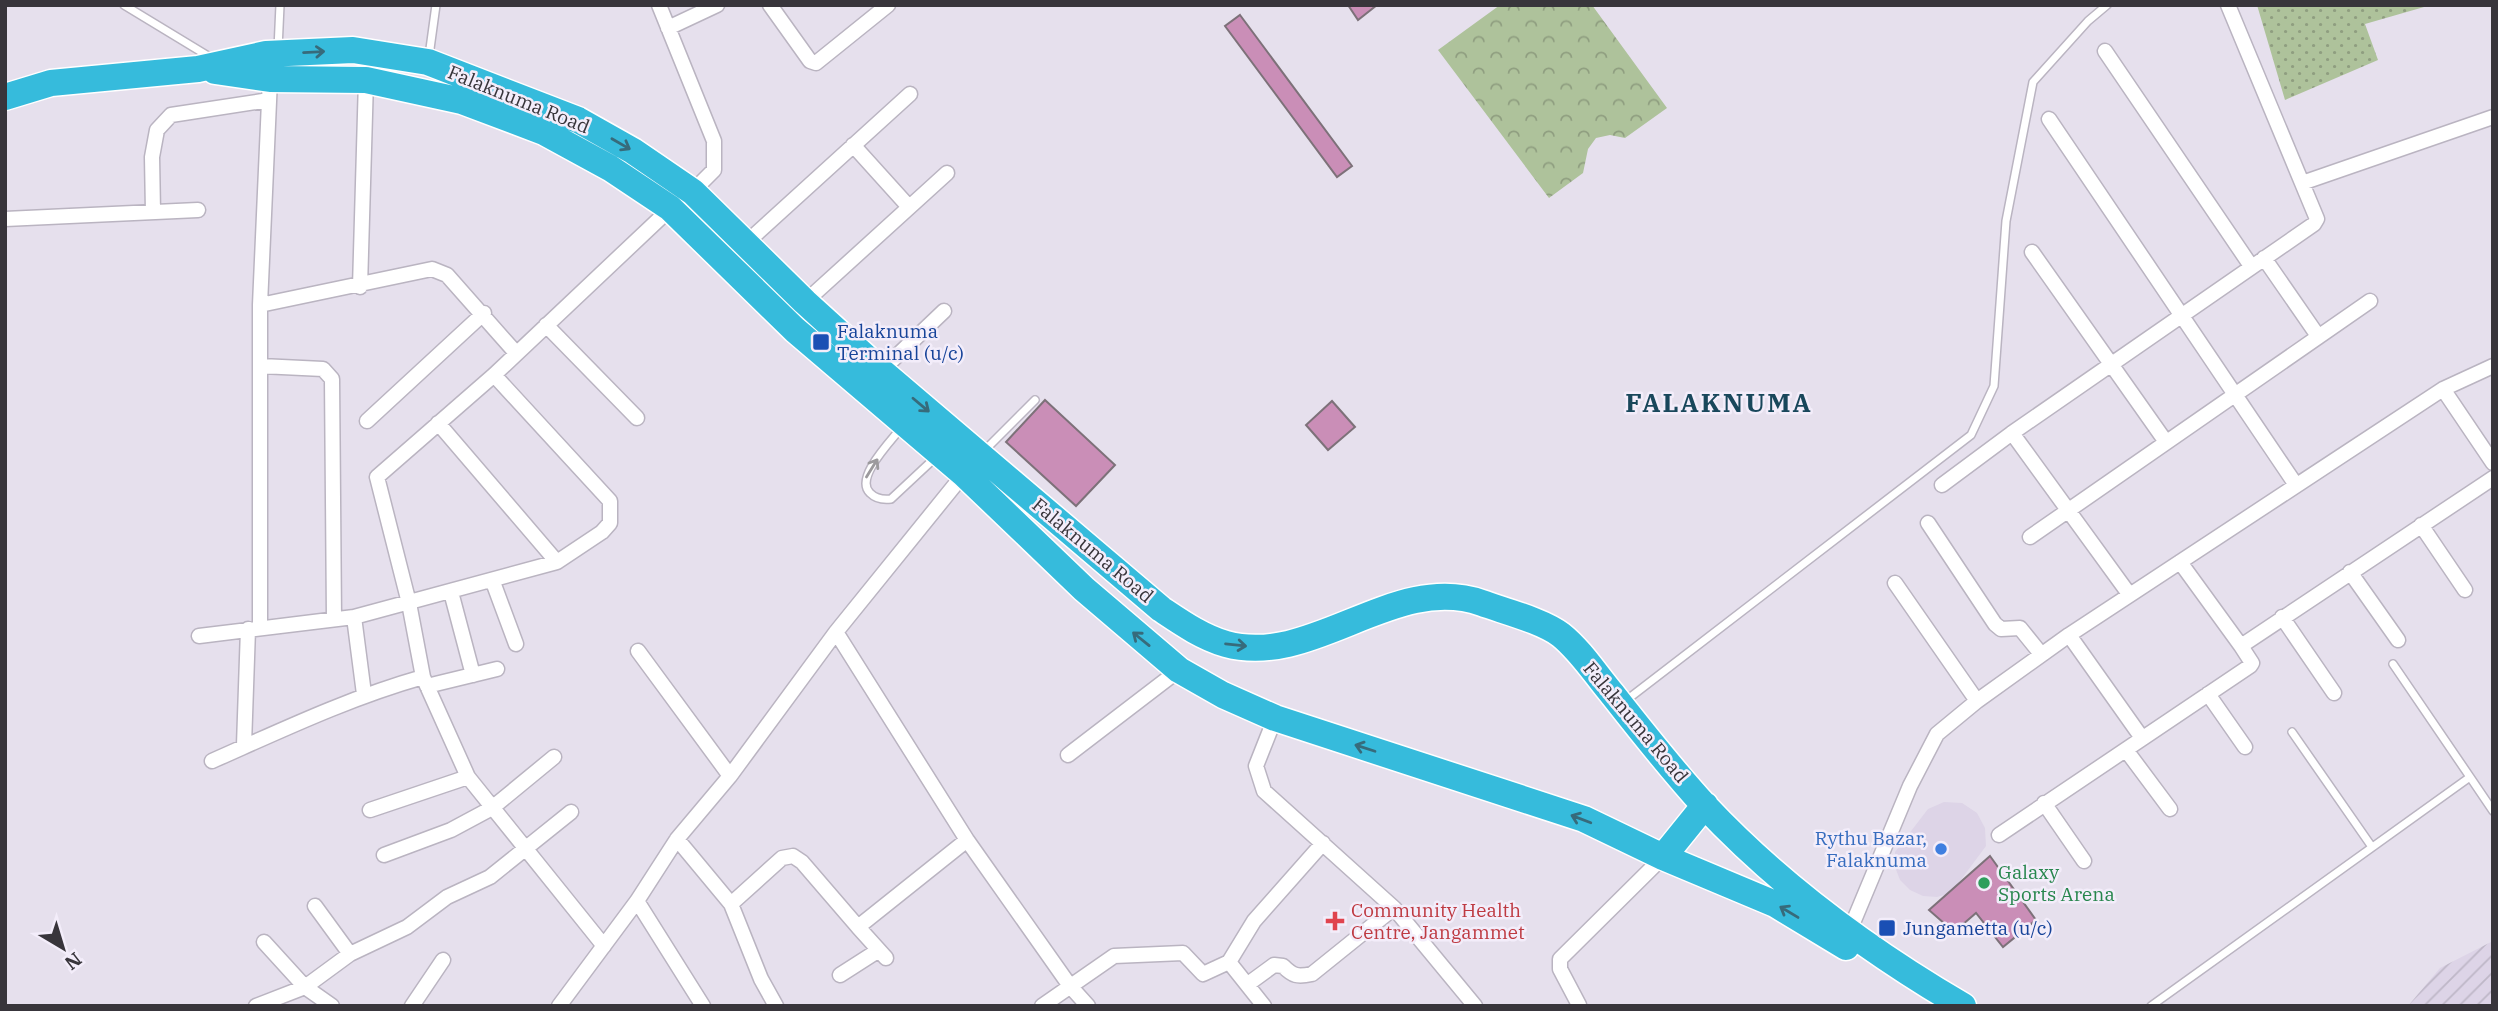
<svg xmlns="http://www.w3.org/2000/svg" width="2498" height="1011" font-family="'IBM Plex Serif',serif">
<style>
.built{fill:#ddd4e7}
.industrial{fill:url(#industrial-furrows)}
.grass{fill:url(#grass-dots)}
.park{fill:url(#park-crowns)}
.building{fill:#ca8eb7;stroke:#7d7179;stroke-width:2}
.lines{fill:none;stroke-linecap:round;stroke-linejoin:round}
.lane-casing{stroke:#bab4c1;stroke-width:10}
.street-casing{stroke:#bab4c1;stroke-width:17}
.highway-casing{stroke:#fff;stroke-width:29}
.lane{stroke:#fff;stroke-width:7}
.street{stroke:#fff;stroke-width:14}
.highway{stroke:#36bbdc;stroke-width:26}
.oneway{stroke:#376b7b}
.oneway2{stroke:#9c9a9d}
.transit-dot{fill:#1a4fb4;stroke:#f3edfa;stroke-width:2.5}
.shop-dot{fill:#3f7fe0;stroke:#f3edfa;stroke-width:2.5}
.leisure-dot{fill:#2e9e5b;stroke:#f3edfa;stroke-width:2.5}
.health-dot{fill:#e0444e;stroke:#f3edfa;stroke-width:2.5}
.labels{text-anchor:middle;stroke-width:5;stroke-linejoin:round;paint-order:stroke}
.street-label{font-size:19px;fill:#38353b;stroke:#f3edfa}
.transit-label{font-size:19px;fill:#164399;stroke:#f3edfa;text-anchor:start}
.shop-label{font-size:19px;fill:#366cbe;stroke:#f3edfa;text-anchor:end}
.leisure-label{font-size:19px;fill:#27864d;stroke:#f3edfa;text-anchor:start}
.health-label{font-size:19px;fill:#be3a42;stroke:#f3edfa;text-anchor:start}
.district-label{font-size:26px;font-weight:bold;letter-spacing:2px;fill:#19475b;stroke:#f3edfa}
</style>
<defs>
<pattern id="industrial-furrows" width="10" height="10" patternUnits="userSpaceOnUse" patternTransform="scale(1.75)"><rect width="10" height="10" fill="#ddd4e7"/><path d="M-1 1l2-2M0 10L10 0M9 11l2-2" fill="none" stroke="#beb7c7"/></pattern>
<pattern id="grass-dots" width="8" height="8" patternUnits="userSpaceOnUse" patternTransform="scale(1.75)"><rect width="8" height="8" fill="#aec29b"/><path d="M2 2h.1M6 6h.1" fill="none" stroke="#8f9e80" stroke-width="1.8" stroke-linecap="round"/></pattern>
<pattern id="park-crowns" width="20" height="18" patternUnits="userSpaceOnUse" patternTransform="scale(1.75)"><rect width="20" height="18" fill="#aec29b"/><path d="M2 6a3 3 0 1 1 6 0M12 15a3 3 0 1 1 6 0" fill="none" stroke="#8f9e80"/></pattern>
</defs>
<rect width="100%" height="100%" fill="#e6e0ed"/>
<path class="built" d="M1944,802l18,1 15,10 8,15 1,18 -35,47 -14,4 -14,-1 -13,-6 -10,-10 -5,-13v-15l33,-43z"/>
<path class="industrial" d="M2493,941v65h-85l32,-38z"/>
<path class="grass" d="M2257,5h174l-66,19 13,36 -93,40z"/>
<path class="park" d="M1500,5h92l75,103 -42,30 -15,-3 -14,3 -8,11 -5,24 -34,25 -111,-148z"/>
<path class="building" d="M1348,5h29l-19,15z
M1240,15l112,151 -15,11 -112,-151z
M1045,400l70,65 -39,41 -70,-64z
M1332,401l23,26 -27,23 -22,-25z
M1990,856l46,64 -33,27 -27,-34 -22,19 -25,-22z"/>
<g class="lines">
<defs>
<path id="lane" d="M124,5l89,54
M278,49l2,-44
M429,56l7,-51
M901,428c-10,13 -47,50 -31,65 6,6 13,7 21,6l45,-42
M983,452l52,-52
M1624,702l347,-267 23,-49 12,-165 27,-139 55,-61 19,-16
M2292,732l80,115
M2470,777l23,34
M2151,1006l319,-229 -77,-113"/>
<path id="street" d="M659,5l55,136v29l-24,24
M770,5l40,56 6,2 72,-58
M2228,5l74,178
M668,28l49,-23
M2105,51l146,215
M2049,119l247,366
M853,145l56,62
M153,212l-1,-55 5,-27 14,-15 98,-15
M5,219l193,-9
M745,244l165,-150
M2032,252l134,190
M2264,258l54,78
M360,287l6,-207
M805,302l142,-129
M260,305l172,-36 15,6 69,78
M546,325l91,93
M261,366l62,3 9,10 2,240
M881,371l63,-60
M2443,389l50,74
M367,421l117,-108
M438,423l119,139
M2012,433l117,161
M1942,485l70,-52 302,-209 3,-5 -15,-36 191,-66
M1928,523l67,101 6,5 19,-1 21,26
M2421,525l44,65
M2030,537l340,-236
M2180,562l61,84
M2350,572l48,68
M493,582l23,62
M1895,583l82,118
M451,592l22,83
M354,617l10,77
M2282,617l52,76
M260,627v-322l10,-226
M836,632l131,208 103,146 18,20
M2069,635l73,103
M199,636l155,-19 203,-55 45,-30 8,-9v-22l-116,-126
M638,651l92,125
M427,686l70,-17
M2208,694l37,53
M1275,718l-19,48 8,25 130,117 81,98
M244,745l4,-116
M2126,750l44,59
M1068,755l111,-85
M212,761c70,-31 137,-63 211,-84
M2044,803l40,58
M370,810l98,-33
M1999,835l251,-169 2,-3 -11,-17 252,-168
M677,839l54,65 51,-46 11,-2 9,6 56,65
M384,855l67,-25 41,-22 62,-51
M637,901l66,105
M731,904l30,75 15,27
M315,906l35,48
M1850,930l60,-144 27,-52 40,-33 92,-66 374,-246 50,-23
M264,942l41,45 27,19
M604,946l-136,-169 -45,-100 -14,-74 -32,-126 117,-102 179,-169
M886,958l-28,-31 109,-87
M1229,962l25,-41 69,-78
M840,975l39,-25
M1248,984l26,-19 9,1c10,10 14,11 29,8l82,-66
M1579,1005l-19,-36v-10l103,-102
M256,1006l49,-19 45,-33 57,-27 40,-30 43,-20 81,-65
M412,1006l31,-46
M559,1006l78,-105 40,-62 53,-63 106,-144 131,-162
M1042,1006l72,-50 69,-3 20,21 26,-12 35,44"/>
<path id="highway" d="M215,71l55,8 96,1 96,21 82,31 66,36 60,40 125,122 169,144 120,115 95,81 44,25 52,23 309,101 79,38 112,47 71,43
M5,97l46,-14 147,-14 68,-15 87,-4 75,12 150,58 55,31 60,41 112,110 76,69 280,238c21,14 41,28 65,35 87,24 168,-72 256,-41 22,8 61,18 79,32 20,16 35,40 52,60 29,37 59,75 91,110 75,80 165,146 259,201
M1663,857l42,-52"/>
</defs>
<use href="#lane" class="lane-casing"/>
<use href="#street" class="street-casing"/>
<use href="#highway" class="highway-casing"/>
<use href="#lane" class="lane"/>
<use href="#street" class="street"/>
<use href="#highway" class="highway"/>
</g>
<defs><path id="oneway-shaft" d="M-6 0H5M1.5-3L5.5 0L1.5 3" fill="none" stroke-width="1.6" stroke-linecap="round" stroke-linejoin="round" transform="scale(1.75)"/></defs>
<g class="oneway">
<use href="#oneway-shaft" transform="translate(314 52) rotate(-3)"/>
<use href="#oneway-shaft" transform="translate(621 144) rotate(30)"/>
<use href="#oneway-shaft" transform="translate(921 405) rotate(40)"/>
<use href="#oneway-shaft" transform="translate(1141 639) rotate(-141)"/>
<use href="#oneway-shaft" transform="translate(1236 645) rotate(6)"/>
<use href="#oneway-shaft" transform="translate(1365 748) rotate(-162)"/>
<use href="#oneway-shaft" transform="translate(1581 819) rotate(-159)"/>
<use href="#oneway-shaft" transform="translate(1789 912) rotate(-149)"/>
</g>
<use class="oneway2" href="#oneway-shaft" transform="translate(872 468) rotate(-58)"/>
<g class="transit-dot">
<rect x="812" y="333" width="18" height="18" rx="3.5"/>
<rect x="1878" y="919" width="18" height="18" rx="3.5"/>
</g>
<circle class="shop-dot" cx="1941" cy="849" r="7"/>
<circle class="leisure-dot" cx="1984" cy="883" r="7"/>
<path class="health-dot" d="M1331.5 910.5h7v7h7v7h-7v7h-7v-7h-7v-7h7z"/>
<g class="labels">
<g class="street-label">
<text transform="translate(519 99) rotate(22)" y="7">Falaknuma Road</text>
<text transform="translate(1093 550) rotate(40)" y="7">Falaknuma Road</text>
<text transform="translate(1636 722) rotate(50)" y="7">Falaknuma Road</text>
</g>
<g class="transit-label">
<text x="837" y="338">Falaknuma<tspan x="837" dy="22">Terminal (u/c)</tspan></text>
<text x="1903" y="935">Jungametta (u/c)</text>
</g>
<g class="shop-label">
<text x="1927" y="845">Rythu Bazar,<tspan x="1927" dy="22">Falaknuma</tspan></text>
</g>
<g class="leisure-label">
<text x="1998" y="879">Galaxy<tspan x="1998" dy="22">Sports Arena</tspan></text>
</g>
<g class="health-label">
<text x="1351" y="917">Community Health<tspan x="1351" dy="22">Centre, Jangammet</tspan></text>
</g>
<g class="district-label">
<text x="1719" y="412">FALAKNUMA</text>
</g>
</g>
<rect width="2498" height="1011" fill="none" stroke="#38353b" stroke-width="14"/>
<g transform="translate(63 948) rotate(142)" stroke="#f3edfa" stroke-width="5" paint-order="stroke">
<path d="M0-5L12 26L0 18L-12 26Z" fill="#38353b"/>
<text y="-10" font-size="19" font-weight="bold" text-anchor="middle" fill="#38353b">N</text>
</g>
</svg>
